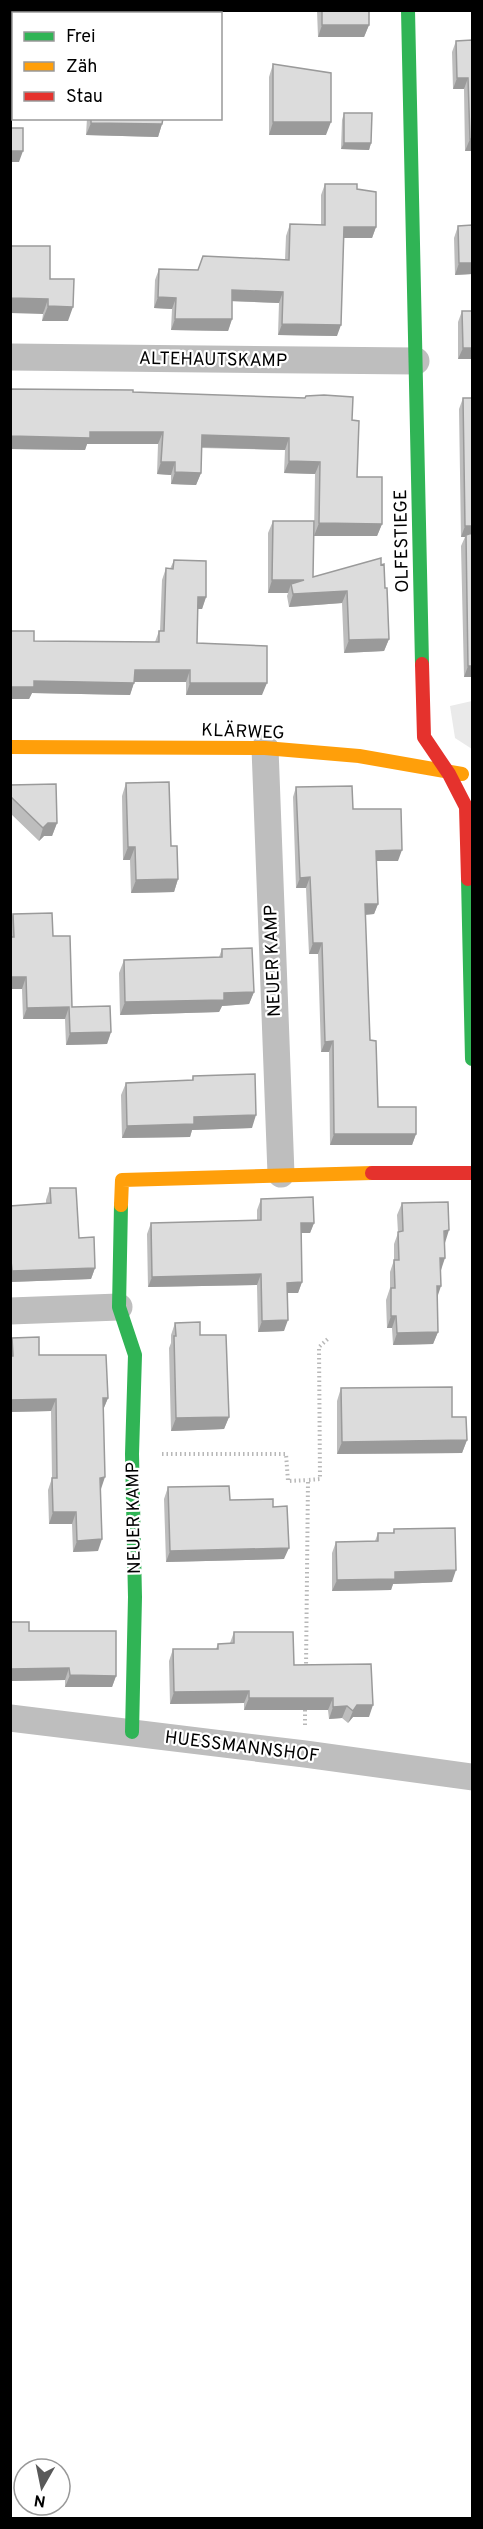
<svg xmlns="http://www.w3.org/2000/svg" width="483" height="2529" font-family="Overpass,sans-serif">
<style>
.park{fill:#eaeaea}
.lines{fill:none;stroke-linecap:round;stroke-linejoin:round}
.path{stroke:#b8b8b8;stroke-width:4;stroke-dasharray:1.5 3;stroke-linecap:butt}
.street{stroke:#bebebe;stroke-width:27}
.fast{stroke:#30b455;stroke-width:14}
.slow{stroke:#ff9f0a;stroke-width:14}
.jam{stroke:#e5322d;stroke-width:14}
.wall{fill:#bdbdbd}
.shaded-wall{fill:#9a9a9a}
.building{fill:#dcdcdc;stroke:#9a9a9a;stroke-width:1.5}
.labels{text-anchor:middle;stroke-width:4.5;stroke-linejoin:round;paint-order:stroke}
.street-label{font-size:18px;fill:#000;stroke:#fff}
</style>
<rect width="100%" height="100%" fill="#fff"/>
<path class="park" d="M472,701v48l-17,-11 -5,-32z"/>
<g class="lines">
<path class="path" d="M162,1454h124l2,27 20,-1
M306,1668l2,-188 12,-1 -1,-132 10,-9
M305,1725v-20"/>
<path class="street" d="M10,357l406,4
M265,748l16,426
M10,1311l109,-4
M10,1718l295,36 167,23"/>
<path class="fast" d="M408,10l14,654
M468,879l4,180
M121,1205l-2,102 16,48 -3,99 3,143 -3,135"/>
<path class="slow" d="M10,747l255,1 94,8 103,18
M121,1205l1,-25 250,-7"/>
<path class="jam" d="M422,664l2,73 25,37 17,33 2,72
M372,1173h100"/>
</g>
<path class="wall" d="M317,10h52v15l-5,12h-46z
M472,40v111h-7l-1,-62h-11l-1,-37 4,-11z
M273,64l53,71h-57v-58z
M344,113l27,30 -2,7 -28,-1 1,-29z
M87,118h76l-1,6 -4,13 -72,-2z
M325,184l32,5 19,38 -4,11h-29l-6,98 -59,-1 1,-32 -47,-2v18l-4,12 -57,-1 1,-21 -18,-1 1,-28 4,-11 39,1 5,-14 82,4 1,-24 4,-12 31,1v-30z
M458,226l14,48 -17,1 -1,-37z
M50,279l18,42h-26l1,-7z
M462,311l10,48h-14v-37z
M133,392l219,28 5,57 25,47 -5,12h-63l1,-62 -31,-1 1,-23 -84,-2v25l-5,12 -25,-1v-9l-14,-1 1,-30h-71l-2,6 -75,-1z
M463,398h9v279h-8l-3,-131 4,-9h-4l-2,-128z
M273,521l40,56 68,-12 4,23 4,51 -5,12 -40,2 -2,-50 -53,4 -2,-11 1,-3h-20v-60z
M174,560l32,37 -4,12h-5v34l65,52h-76v-13h-52l-4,13 -98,-2 -3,6h-19v-68l24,10 121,1 4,-11h1l2,-51 4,-12 4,1z
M126,783l45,63 7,33 -4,13 -43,1 -1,-33h-7l-1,-64z
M10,785l47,38 -5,13h-8l-5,5 -29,-28z
M296,787l57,22 45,52h-22l2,43 -4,10 -9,1 5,125 8,67 38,27 -4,11h-82l-1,-93h-8l-3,-98h-9l-3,-66h-10l-3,-91z
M13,914l40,22 19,71 39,25 -4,12 -41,1 -1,-26h-42l-1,-30h-12v-67z
M222,949l32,43 -5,12 -27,2 -3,6 -99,3 -1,-42 5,-13 95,-3z
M193,1076l59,52 -60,2 -2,7 -68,1 -1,-43 5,-12 66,-3z
M50,1188l29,50 16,30 -4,11 -81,3v-76l36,-3v-3z
M261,1199l53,24 -4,10h-9l1,49 -4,11h-11l-3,38 -26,1 -1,-47 -109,2 -1,-53 4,-11 106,-3v-10z
M402,1203l43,40 -8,55 1,34 -5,12 -40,1 -1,-17h-5l-1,-28 4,-12v-16l4,-12v-16l4,-11 -1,-18z
M175,1323l25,12 29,82 -5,12 -53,2 -2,-83 2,-5v-8z
M12,1338l96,60 -5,12 -5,141 -25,1 -1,-28h-23l-1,-34 4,-12 -1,-67 -41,1v-69z
M341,1388l111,29 15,23 -5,13 -125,1v-53z
M168,1487l62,13 43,7 11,52 -118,3 -2,-63z
M394,1529l58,53 -59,2 -2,6 -59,1v-38l4,-11 39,-1 3,-8h15z
M10,1622l106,54 -4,11h-47v-7l-55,1z
M234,1632l60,33 75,52h-16l-5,6 -6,-5 -13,1 -1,-9h-84v-7l-74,1 -1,-43 4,-12h43l2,-5 12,-1z"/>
<path class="shaded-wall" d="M322,25h47l-5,12h-46z
M457,78h11l-4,11h-11z
M273,122h58l-5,13h-57z
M91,123l71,1 -4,13 -72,-2z
M470,139h2v12h-7z
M344,143h27l-2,7 -28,-1z
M10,151h13l-4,11h-9z
M344,227h32l-4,11h-32z
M459,263h13v11l-17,1z
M232,290l51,2 -4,11 -51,-2z
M158,297l18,1 -4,11 -18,-1z
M10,298l38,1 -5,15 -33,-1z
M48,306l25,1 -5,14h-26z
M175,319h57l-4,12 -57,-1z
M282,324l59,1 -4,11 -59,-1z
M463,348h9v11h-14z
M90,432h73l-5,12h-71l-2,6 -75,-1v-13z
M202,435l87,3 -4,12 -88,-3z
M289,461l31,1 -5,12 -31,-1z
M161,462h14l-4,13 -14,-1z
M175,472l26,1 -5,12 -25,-1z
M319,523l63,1 -5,12h-63z
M465,526h7v11l-6,-2 -1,2h-4z
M272,580h32l-13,4 -3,9h-20z
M347,591l-5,12 -53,4 4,-13z
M198,597h8l-4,12h-9z
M389,639l-5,12 -40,2 5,-13z
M468,666h4v11h-8z
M135,670h55l-4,12h-56z
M34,681l100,2 -4,12 -98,-2 -3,6h-19v-12z
M190,683h77l-5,12h-76z
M48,823h9l-5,13h-8l-5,5 4,-13z
M128,847h7l-5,13h-7z
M402,850l-4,11h-26l4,-10z
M310,877l-4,11h-10l4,-10z
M178,879l-4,13 -43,1 5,-13z
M365,904h13l-4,10 -13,1z
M313,943h9l-4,11h-9z
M10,977h16l-4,12h-12z
M254,992l-5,12 -27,2 -3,6 -99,3 5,-13 99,-9z
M69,1007l-4,12h-42l4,-11z
M111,1032l-4,12 -41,1 4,-12z
M333,1041l-4,11h-8l4,-10z
M256,1115l-4,13 -60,2 -2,7 -68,1 5,-12 67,-9z
M334,1134h82l-4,11h-82z
M301,1223h13l-4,10h-13z
M449,1230l-4,13 -1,-12z
M440,1258h5l-4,12z
M95,1268l-4,11 -81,3v-8l2,-3z
M261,1274l-4,11 -109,2 4,-10z
M302,1282l-4,11h-15l4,-10z
M437,1286h4l-4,12z
M391,1316h5l-4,12h-5z
M288,1320l-4,11 -26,1 4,-11z
M438,1332l-5,12 -40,1 4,-12z
M103,1398h5l-5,12z
M56,1399l-5,12 -41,1v-12z
M229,1417l-5,12 -53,2 5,-13z
M467,1440l-5,13 -125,1 5,-12z
M105,1477l-4,12 -1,-11z
M53,1512h23l-4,12h-23z
M102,1539l-4,12 -25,1 4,-11z
M289,1548l-5,11 -118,3 4,-11z
M456,1570l-4,12 -59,2 -2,6 -59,1 5,-11 58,-8z
M69,1668l-4,12 -55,1v-12z
M70,1675l46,1 -4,11h-47z
M249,1691l-5,12 -74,1 4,-12z
M249,1698h84l-5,12h-84z
M357,1705h16l-4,12h-16l-5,6 5,-12z
M347,1706l-5,12 -13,1 4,-12z"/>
<path class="building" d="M322,10h47v15h-47z
M472,40v99h-2l-2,-61h-11l-1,-37z
M273,64l58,9v49h-58z
M344,113h28l-1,30h-27z
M91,118h72l-1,6 -71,-1z
M10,128h13v23h-13z
M325,184h32v5l19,3v35h-32l-3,98 -59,-1 1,-32 -51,-2v29h-57l1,-21 -18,-1 1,-28 39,1 5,-14 86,4 1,-36 35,1z
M472,225v38h-13l-1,-37z
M10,246h40v33h24l-1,28 -25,-1v-7l-38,-1z
M462,311h10v37h-9z
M10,389l123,1v2l172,6 1,-2 18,-1 29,2 -1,23 7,1 -2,56h25v47l-63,-1 1,-61 -31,-1v-23l-87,-3 -1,38 -26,-1v-10h-14l2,-30h-73v6l-80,-2z
M463,398h9v128h-7z
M273,521h41l-1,56 68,-19v7l3,-1 1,24h2l2,51 -40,1 -2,-49 -54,3 -2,-10 13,-4h-32z
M472,533v133h-4l-2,-131z
M174,560l32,1v36h-8l-1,46 70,3v37h-77v-13h-55l-1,13 -100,-2v6h-24v-56h24v10l125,1v-11h5l2,-63 7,1z
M169,782l2,64h6l1,33 -42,1 -1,-33h-7l-2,-64z
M56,784l1,39h-9l-5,5 -33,-32v-11z
M352,786l1,23h48l1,41 -26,1 2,53h-13l5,136 6,1 2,66h38v27h-82l-1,-93 -8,1 -3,-99h-9l-3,-66 -10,1 -4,-91z
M52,913l1,23h17l2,71 38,-1 1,26 -41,1 -1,-26 -42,1 -1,-31h-16v-40h4l-1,-23z
M252,948l2,44 -30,1v7l-99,2 -1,-42 98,-3v-8z
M255,1074l1,41 -62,2v7l-67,2 -1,-43 67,-3v-4z
M50,1188h26l3,50 15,-1 1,31 -83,3 -2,-21v-44l41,-3z
M313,1197l1,26h-13l1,59 -15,1 1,37 -26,1 -1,-47 -109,3 -1,-54 110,-3v-21z
M448,1202l1,28 -5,1 1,27h-5l1,28h-4l1,46 -41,1 -1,-17h-5v-28h4l-1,-28h5l-1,-28 5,-1 -1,-28z
M200,1322v13h26l3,82 -53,1 -2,-82h2l-1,-13z
M39,1337v18h67l2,43h-5l2,79 -5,1 2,61 -25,2 -1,-29h-23l-1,-34h5l-1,-79 -46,1v-44h3l-1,-18z
M452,1387v30h14l1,23 -125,2 -1,-54z
M229,1486l1,14 43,-1v8l14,-1 2,42 -119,3 -2,-64z
M455,1528l1,42 -61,2v7l-58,1 -1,-38 42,-1v-8h16v-4z
M10,1622h19v9h87v45l-46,-1 -1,-7 -59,1z
M234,1632h59l1,33 77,-1 2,41h-16l-4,6 -6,-5 -14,1v-9h-84v-7l-75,1 -1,-43h45v-5l16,-1z"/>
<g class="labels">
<g class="street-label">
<text transform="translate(213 359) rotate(1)" y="6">ALTEHAUTSKAMP</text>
<text transform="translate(401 541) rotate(-91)" y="6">OLFESTIEGE</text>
<text transform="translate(243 731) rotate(2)" y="6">KLÄRWEG</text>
<text transform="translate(272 961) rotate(-92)" y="6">NEUER KAMP</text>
<text transform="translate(133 1518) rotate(-91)" y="6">NEUER KAMP</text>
<text transform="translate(242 1746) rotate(7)" y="6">HUESSMANNSHOF</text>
</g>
</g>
<rect width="483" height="2529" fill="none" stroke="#000000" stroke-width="24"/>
<rect x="12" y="12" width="210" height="108" fill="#ffffff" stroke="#999999" stroke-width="1.5"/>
<rect x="24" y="32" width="30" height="9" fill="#30b455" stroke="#999999" stroke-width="1.5"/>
<text x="66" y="42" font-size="18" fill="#000000">Frei</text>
<rect x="24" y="62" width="30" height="9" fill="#ff9f0a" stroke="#999999" stroke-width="1.5"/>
<text x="66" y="72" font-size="18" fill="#000000">Zäh</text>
<rect x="24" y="92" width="30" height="9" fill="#e5322d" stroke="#999999" stroke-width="1.5"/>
<text x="66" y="102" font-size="18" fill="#000000">Stau</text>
<g transform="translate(42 2487) rotate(189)"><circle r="28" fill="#ffffff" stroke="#999999" stroke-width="1.5"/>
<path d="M0-4.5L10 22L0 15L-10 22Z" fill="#595959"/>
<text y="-9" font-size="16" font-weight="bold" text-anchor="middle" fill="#000000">N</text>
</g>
</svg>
